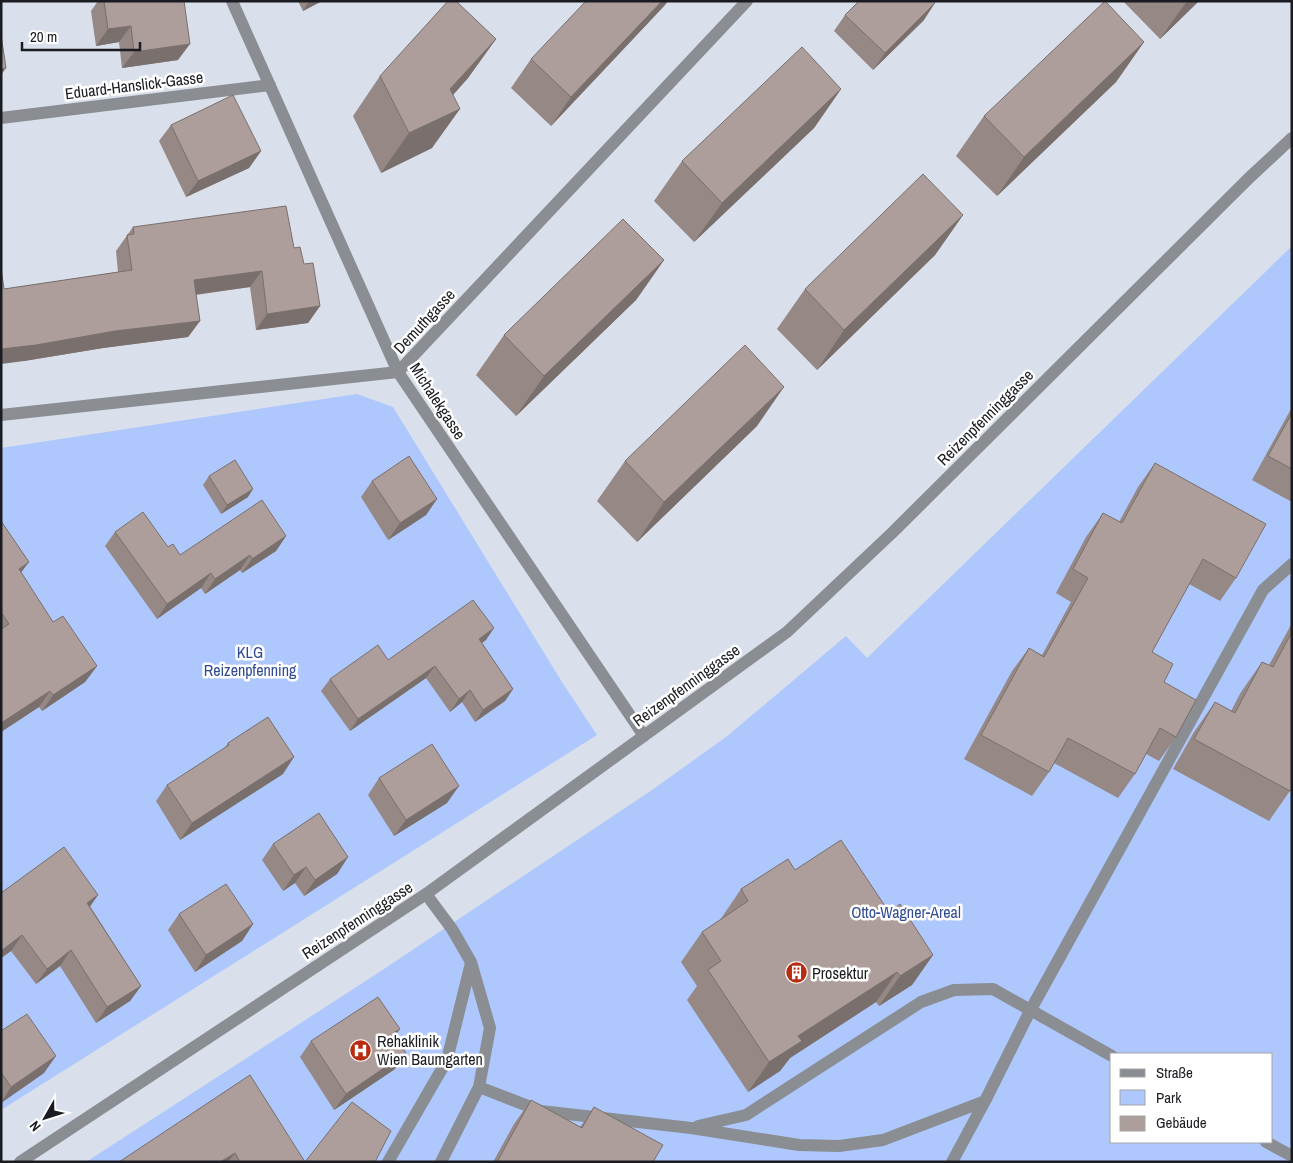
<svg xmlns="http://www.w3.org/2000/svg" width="1293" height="1163" font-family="'Archivo Narrow',sans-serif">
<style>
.green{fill:#aec8fe;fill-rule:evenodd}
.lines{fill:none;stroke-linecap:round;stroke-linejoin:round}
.lane{stroke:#8a8d92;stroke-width:12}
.street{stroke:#8a8d92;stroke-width:12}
.wall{fill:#958885}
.shaded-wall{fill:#796f6c}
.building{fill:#ad9e9b;stroke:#796f6c}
.labels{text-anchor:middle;stroke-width:5;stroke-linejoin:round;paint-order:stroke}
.street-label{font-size:16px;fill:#1a1c21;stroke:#fff}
.park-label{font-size:16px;fill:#304c8f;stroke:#fff}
.poi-label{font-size:16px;fill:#1a1c21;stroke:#fff;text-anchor:start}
</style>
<rect width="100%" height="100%" fill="#d9dfeb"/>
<path class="green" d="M1292,246v916h-1206l295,-191 271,-181 74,-53 120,-101 21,22zM1112,1054h160v88h-160z
M357,394l36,13 169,275 35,53 -596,375v-662z"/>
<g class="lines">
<path class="lane" d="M426,894l26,35 19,33 19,66 -11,59 -38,75
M479,1087l62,24 150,17 108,17 40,1 44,-6 102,-39
M698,1126l48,-11 175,-113 33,-12 39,-1 119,67
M1266,1142l26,14
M388,1162l59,-102 24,-97
M952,1162l33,-61 45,-90 233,-421 29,-26"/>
<path class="street" d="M232,1l166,371 246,364
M1,118l269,-33
M1,415l397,-43 349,-371
M20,1162l406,-268 361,-262 106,-100 356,-354 43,-40"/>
</g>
<path class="wall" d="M98,1h86l-6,59 -56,8 -3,-26 -23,4 -5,-35z
M298,1h24l-19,10z
M1123,1h76l-39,38z
M665,5l-114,121 -40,-38 20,-29z
M845,15l79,5 -51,50 -39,-39z
M496,39l-28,39 -15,17 -21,53 -51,25 -28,-57 27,-40z
M1144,42l-28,40 -119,114 -41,-40 28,-40z
M841,89l-27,39 -120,114 -40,-41 28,-40z
M171,125l90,26 -12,17 -63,29 -27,-56z
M963,215l-28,40 -118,115 -40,-41 28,-40z
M133,227l161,21 26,58 -12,17 -52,7 -6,-43 -54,8 4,26 -12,16 -85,11 -79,13 -20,-72 114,-17 -2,-21z
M664,260l-28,40 -120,116 -40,-41 28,-40z
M1292,407v95l-40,-22z
M757,426l-120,116 -40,-41 28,-40z
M1155,463l81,115 -16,23 -31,-17 -37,68 12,30 12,55 -17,24 -13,-7 -11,20 -17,24 -64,-35 -5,9 -17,24 -68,-37 48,-88 17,-23 13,7 29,-53 -15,-9 30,-56 17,-24 16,9 19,-35z
M209,476l39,21 -27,17 -18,-29z
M372,481l65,18 -11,16 -38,25 -27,-43z
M1,521l20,52 32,49 44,44 -12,16 -43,29 -3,-4 -38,25z
M115,532l53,15 12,8 106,-19 -10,15 -34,22 -2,-3 -35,24 -4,-6 -44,31 -52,-73z
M1292,623v165l-23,33 -96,-52 21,-37 21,-30 16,9 10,-19 21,-30 7,3z
M486,640l-4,3 31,46 -8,12 -30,21 -13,-20 -12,10 -24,-34 -76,53 -29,-40 9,-12 58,-19z
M228,743l55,31 -103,66 -24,-39 11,-16 57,-36z
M379,778l68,25 -53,33 -26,-41z
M273,844l75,13 -11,17 -33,22 -9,-13 -12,8 -21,-31z
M795,870l94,42 44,43 -21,30 -33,21 -3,-4 -86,56 -10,13 -32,21 -61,-92 10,-14 -16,-24 21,-30 18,-12 21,-31z
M1,893l97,2 -8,11 51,80 -11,15 -34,22 -36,-57 -24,18 -25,-33 -10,7z
M179,914l74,10 -11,17 -47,31 -27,-42z
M1,1031l43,42 -43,30z
M395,1036v33l-61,41 -34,-53 11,-16z
M250,1075l55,87h70h-256z
M531,1100l49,27 14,-20 59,55h-160l21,-38z"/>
<path class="shaded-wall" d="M309,1h13l-19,10z
M662,1h6l-3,4 -114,121 20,-29z
M1187,1h12l-39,38z
M935,3l-11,17 -51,50 12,-17z
M131,26l-12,16 -23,4 12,-17z
M496,39l-28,39 -42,47 34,-16 -28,39 -51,25 28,-40 41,-44z
M1144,42l-28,40 -119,114 27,-39z
M190,44l-12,16 -56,8 12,-16z
M6,68l-5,7v-6z
M841,89l-27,39 -120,114 28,-39z
M261,151l-12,17 -63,29 12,-16z
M963,215l-28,40 -118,115 27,-40z
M664,260l-28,40 -120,116 28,-40z
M262,271l-12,16 -67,9 11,-16z
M320,306l-12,17 -52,7 11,-16z
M200,321l-12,16 -85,11 -79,13 -23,3v-15l114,-18z
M784,387l-27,39 -120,116 27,-40z
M253,489l-5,8 -27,17 6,-9z
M437,499l-11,16 -38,25 12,-17z
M286,536l-10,15 -34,22 10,-14z
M250,555l-10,15 -35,24 10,-15z
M29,562l-12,16 2,-9z
M211,573l-10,15 -44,31 10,-15z
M494,628l-8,12 -16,11 9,-12z
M97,666l-12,16 -43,29 11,-16z
M435,666l-9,12 -76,53 8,-12z
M513,689l-8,12 -30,21 8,-12z
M470,690l-8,12 -12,10 9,-13z
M50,691l-11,16 -38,25v-9z
M294,757l-11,17 -103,66 12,-17z
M459,786l-12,17 -53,33 12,-16z
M348,857l-11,17 -33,22 11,-16z
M306,867l-11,16 -12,8 11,-16z
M98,895l-11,16v-8z
M253,924l-11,17 -47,31 11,-17z
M22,935l-11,16 -10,7v-7z
M71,950l-11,16 -24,18 11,-15z
M933,955l-21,30 -33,21 21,-30z
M897,972l-21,30 -86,56 -10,13 -32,21 21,-30 29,-26z
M141,986l-11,15 -34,22 11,-16z
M400,1029l-12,17 5,-13z
M406,1053l-11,16 -61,41 12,-16z
M56,1056l-12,17 -43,30 10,-16z
M235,1153l-7,9h-8z"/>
<path class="building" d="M104,1h80l6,43 -56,8 -3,-26 -23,3z
M448,1h8l40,38 -46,50 10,20 -51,24 -29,-57z
M586,1h76l-91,96 -40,-38z
M859,1h74l2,2 -50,50 -40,-38z
M1105,1l39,41 -120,115 -40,-41z
M1,35l5,33 -5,1z
M802,47l39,42 -119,114 -40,-42z
M233,95l28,56 -63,30 -27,-56z
M923,174l40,41 -119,115 -39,-41z
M286,206l8,42 6,-1 4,17 9,-1 7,43 -53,8 -5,-43 -68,9 6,41 -85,10 -79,14 -35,4v-81l3,21 128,-19 -5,-35 7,-1 -1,-7z
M623,219l41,41 -120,116 -40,-41z
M745,345l39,42 -120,115 -39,-41z
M1292,413v56l-24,-13z
M409,456l28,43 -37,24 -28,-42z
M235,460l18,29 -26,16 -18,-29z
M1155,463l111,61 -30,54 -33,-19 -51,93 21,12 -9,18 32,18 -20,37 -16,-9 -25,46 -67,-36 -19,34 -68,-37 48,-87 15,9 44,-79 -15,-9 30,-56 19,10z
M262,500l24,36 -34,23 -2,-4 -35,24 -4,-6 -44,31 -52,-72 28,-20 25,35 5,-3 7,11z
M1,521l28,41 -10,7 34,53 10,-6 34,50 -44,29 -3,-4 -49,32v-94l8,-5 -8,-12z
M473,600l21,28 -15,11 34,50 -30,21 -13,-20 -11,9 -24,-33 -77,53 -28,-40 48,-34 10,15z
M1292,632v156l-2,3 -96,-52 21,-37 20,11 27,-51 11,5z
M268,717l26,40 -102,66 -25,-38 62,-40 -1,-2z
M432,744l27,42 -53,34 -27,-42z
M319,813l29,44 -33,23 -9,-13 -12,8 -21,-31z
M841,840l48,72 11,-8 33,51 -33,21 -3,-4 -99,64 4,5 -33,21 -61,-92 13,-9 -19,-29 46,-31 -7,-12 47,-30 7,11z
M64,847l34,48 -11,8 54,83 -34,21 -36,-57 -24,19 -25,-34 -21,16v-58z
M226,884l27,40 -47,31 -27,-41z
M378,997l22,32 -7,4 13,20 -60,41 -35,-53z
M27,1014l29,42 -45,31 -10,-15v-41z
M250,1075l55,87 47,-60 39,29 -16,31h-135l-5,-9 -15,9h-101z
M531,1100l51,28 12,-21 69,38 -10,17h-156z"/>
<defs>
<symbol id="building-disc" viewBox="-11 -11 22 22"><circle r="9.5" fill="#b72b11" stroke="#fff"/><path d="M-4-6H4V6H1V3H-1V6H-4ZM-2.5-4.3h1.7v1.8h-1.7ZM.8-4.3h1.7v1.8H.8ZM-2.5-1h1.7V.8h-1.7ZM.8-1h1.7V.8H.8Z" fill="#fff"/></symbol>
<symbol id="hospital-disc" viewBox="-11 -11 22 22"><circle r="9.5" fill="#b72b11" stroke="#fff"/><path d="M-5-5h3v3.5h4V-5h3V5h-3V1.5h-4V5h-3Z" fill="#fff"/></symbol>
</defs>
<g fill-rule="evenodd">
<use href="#building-disc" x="784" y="960" width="25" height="25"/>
<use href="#hospital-disc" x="348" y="1038" width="25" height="25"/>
</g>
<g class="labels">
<g class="street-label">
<text transform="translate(134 85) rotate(-7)" y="6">Eduard-Hanslick-Gasse</text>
<text transform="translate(424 321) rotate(-47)" y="6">Demuthgasse</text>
<text transform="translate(438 401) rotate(57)" y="6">Michalekgasse</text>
<text transform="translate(985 417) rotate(-45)" y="6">Reizenpfenninggasse</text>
<text transform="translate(686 685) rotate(-36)" y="6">Reizenpfenninggasse</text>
<text transform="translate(357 920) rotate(-33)" y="6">Reizenpfenninggasse</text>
</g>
<g class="park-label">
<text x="250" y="658">KLG<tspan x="250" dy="18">Reizenpfenning</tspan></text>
<text x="906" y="918">Otto-Wagner-Areal</text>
</g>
<g class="poi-label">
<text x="812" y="979">Prosektur</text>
<text x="377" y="1047">Rehaklinik<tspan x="377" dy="18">Wien Baumgarten</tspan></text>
</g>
</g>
<rect width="1293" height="1163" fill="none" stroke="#1a1c21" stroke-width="5"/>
<rect x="1110" y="1053" width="162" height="90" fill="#ffffff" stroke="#a3a4a6"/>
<rect x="1120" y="1069" width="25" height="8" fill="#8a8d92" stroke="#a3a4a6"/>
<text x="1156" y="1078" font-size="15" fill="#1a1c21">Straße</text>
<rect x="1120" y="1090" width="25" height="15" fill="#aec8fe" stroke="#a3a4a6"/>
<text x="1156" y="1103" font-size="15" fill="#1a1c21">Park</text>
<rect x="1120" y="1116" width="25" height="15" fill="#ad9e9b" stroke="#a3a4a6"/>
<text x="1156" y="1128" font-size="15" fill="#1a1c21">Gebäude</text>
<g transform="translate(45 1118) rotate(231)" stroke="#ffffff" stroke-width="4" paint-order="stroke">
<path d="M0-4L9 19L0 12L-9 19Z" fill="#1a1c21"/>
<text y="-8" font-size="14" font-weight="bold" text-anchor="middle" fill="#1a1c21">N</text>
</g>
<path d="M22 42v8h118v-8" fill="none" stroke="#1a1c21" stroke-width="2.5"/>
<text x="30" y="42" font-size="15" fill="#1a1c21" stroke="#ffffff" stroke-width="4" paint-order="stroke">20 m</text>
</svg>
